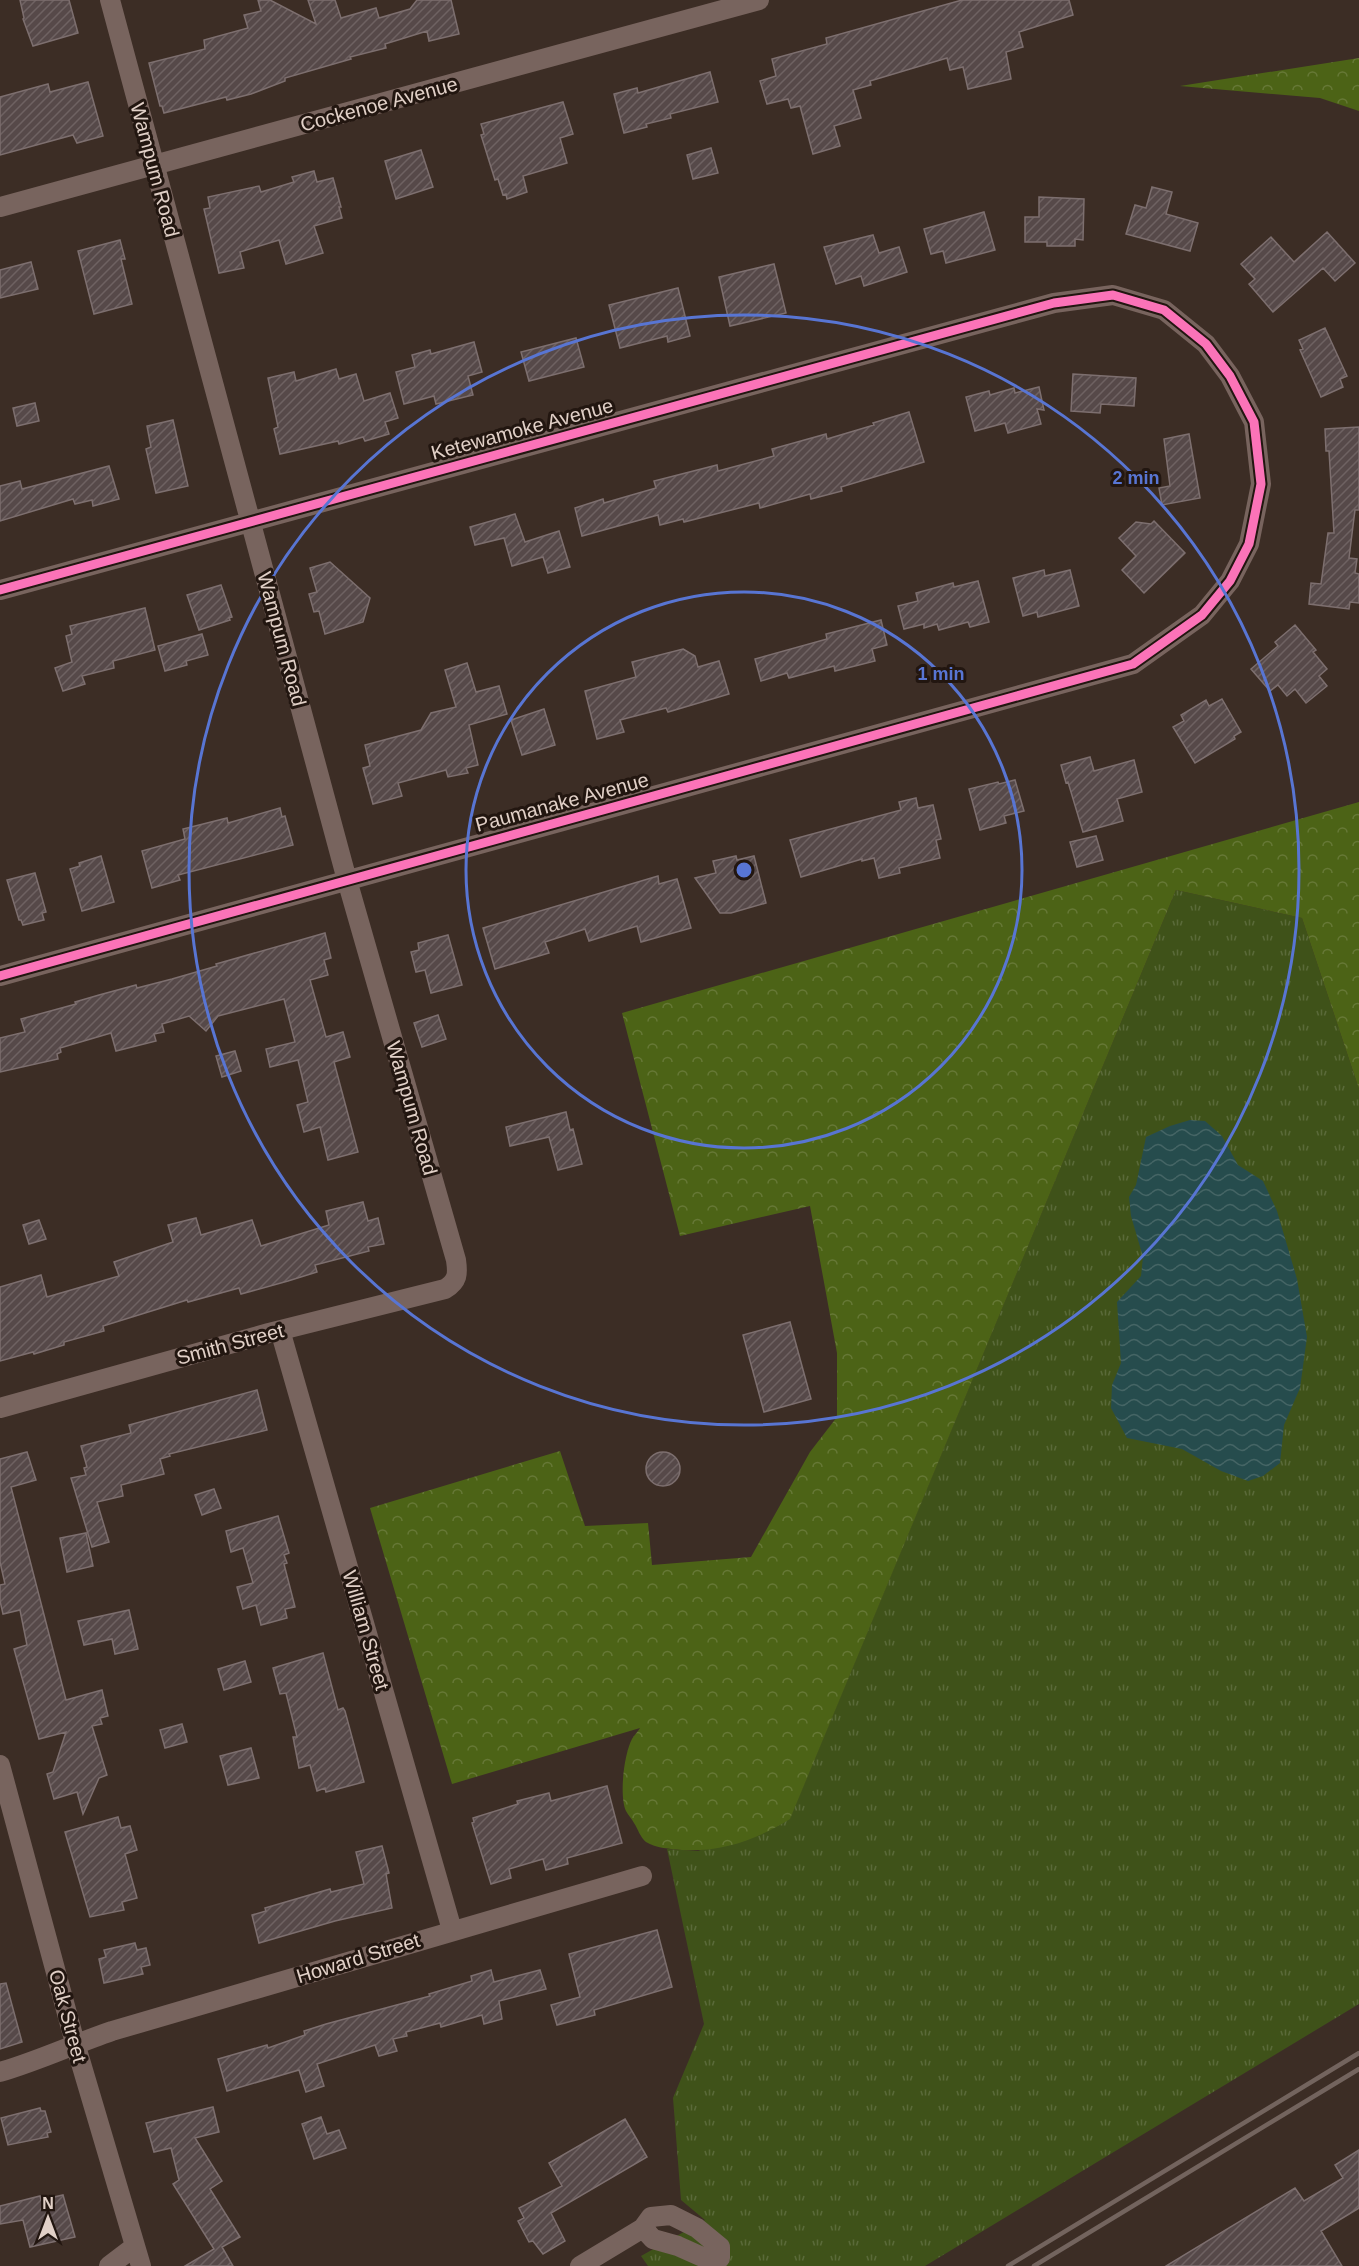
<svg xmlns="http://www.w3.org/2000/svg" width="1359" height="2266" font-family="Helvetica,sans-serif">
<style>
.grass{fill:url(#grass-tufts)}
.forest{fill:url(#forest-crowns)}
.water{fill:url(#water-waves)}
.building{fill:url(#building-hatch);stroke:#7d6f6f;stroke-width:1.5}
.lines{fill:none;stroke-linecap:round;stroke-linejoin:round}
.street{stroke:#78645e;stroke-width:20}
.rail{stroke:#73645e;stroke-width:4.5}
.cycleway-casing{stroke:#221610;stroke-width:13}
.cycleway{stroke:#fb73b8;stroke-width:9}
.ring{fill:none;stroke:#5875d3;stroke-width:3}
.labels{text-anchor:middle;stroke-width:6;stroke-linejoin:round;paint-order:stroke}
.street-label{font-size:20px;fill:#e1d0c7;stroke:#221610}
.centre{fill:#5875d3;stroke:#221610;stroke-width:3}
.ring-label{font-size:18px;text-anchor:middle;font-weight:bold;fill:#5875d3;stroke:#221610;stroke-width:6;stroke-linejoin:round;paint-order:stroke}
</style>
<defs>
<pattern id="grass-tufts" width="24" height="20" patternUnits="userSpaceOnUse" patternTransform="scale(1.5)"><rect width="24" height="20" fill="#3f5219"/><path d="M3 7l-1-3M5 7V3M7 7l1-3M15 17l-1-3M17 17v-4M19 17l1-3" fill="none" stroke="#5a6a39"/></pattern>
<pattern id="forest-crowns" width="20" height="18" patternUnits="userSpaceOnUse" patternTransform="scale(1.5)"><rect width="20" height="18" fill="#4c6316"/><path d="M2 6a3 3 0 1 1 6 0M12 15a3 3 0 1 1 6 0" fill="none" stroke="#667836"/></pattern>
<pattern id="water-waves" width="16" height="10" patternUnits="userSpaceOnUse" patternTransform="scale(1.5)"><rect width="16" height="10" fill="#264c4d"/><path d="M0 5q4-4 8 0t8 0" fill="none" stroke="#456565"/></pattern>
<pattern id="building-hatch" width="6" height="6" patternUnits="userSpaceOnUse" patternTransform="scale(1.5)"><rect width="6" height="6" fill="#564949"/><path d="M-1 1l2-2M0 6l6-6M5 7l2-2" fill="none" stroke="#6e6262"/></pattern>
</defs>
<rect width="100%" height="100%" fill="#3c2d25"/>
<path class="grass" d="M1176,890l126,28 57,171v915l-434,262h-277l-7,-10 64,-36 -24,-20 -8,-102 31,-74 -37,-175 31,2 92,-33z"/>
<path class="forest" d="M1359,58v53l-39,-13 -140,-12z
M1359,802v287l-57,-171 -126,-28 -386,929c-34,21 -68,33 -108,31 -12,-1 -26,-2 -36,-8 -6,-5 -8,-13 -12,-19 -2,-4 -6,-8 -8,-12 -7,-15 -2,-57 6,-72 2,-4 6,-7 8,-11l-188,56 -82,-276 190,-57 25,75 63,-3 4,42 99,-8 59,-105 27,-35v-64l-27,-147 -130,30 -58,-223z"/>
<path class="water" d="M1190,1120l15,1 17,15 16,29 25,16 14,30 20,68 10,58 -7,51 -16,37 -4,38 -17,13 -15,5 -27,-10 -39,-22 -55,-11 -16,-30 1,-23 9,-22 -4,-61 24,-26 2,-19 -12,-41 -2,-19 7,-12 10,-48 24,-11z"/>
<path class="building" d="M20,0h49l9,33 -45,13 -10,-27 1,-1z
M258,0h12l46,24 -8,-24h27l6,18 35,-10 3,10 31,-9 7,-9h34l8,34 -30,7 -2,-10 -42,13 1,4 -36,9 1,2 -66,19v3l-34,13 -24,6 -1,-3 -62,16 -2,-7h-2l-11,-43 56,-14 -1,-9 44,-12 -4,-13 17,-4z
M962,0h107l4,15 -54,17 4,15 -17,5 5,27 -43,10 -5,-22 -13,3 -3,-12 -77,23 1,4 -18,5 8,28 -27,8 6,20 -27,8 -13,-48 -9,2 -3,-9 -21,5 -7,-23 16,-5 -4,-17 55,-15 -1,-6z
M710,72l8,30 -48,12 1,4 -25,6 1,3 -23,6 -10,-39 23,-6 1,5z
M88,82l15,54 -26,7 -4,-8 -73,20v-58l48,-13 2,8z
M563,102l10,32 -13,4 7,25 -44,13 4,16 -20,7 -1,-5 -3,1 -5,-16 -3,1 -14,-45 3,-1 -3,-10z
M711,148l7,25 -25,6 -6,-24z
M421,150l12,37 -37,12 -11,-38z
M314,171l3,11 16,-4 8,29h-2l3,11 -28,8 9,27 -37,11 -7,-24 -39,12 4,16 -25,5 -15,-64 6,-1 -2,-11 51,-11 2,6 33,-10 -2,-5z
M1152,187l20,5 -6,22 32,9 -8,28 -64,-17 9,-29 11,3z
M1039,197l45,2 -1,41 -8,-1v7h-28v-4h-22v-25h14z
M984,212l11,38 -49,13 -3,-12 -12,3 -7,-25z
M1327,232l28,31 -20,18 -12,-13 -50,44 -24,-28 6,-5 -14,-15 30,-27 23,25z
M873,235l6,18 20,-6 8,25 -43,14 -3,-10 -25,8 -12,-37z
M120,240l5,19h-4l11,45 -38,10 -16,-63z
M31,262l7,27 -38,9v-28z
M774,264l12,49 -56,13 -11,-49z
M678,288l12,48 -22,6 -1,-6 -47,12 -11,-43z
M1325,328l22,48 -7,3 3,8 -22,10 -21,-47 3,-1 -4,-9z
M576,338l8,29 -55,14 -8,-29z
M474,342l8,30 -14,4 5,19 -37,9 -2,-8 -30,8 -8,-32 19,-5 -3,-12 18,-5 1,4z
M336,369l3,10 17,-5 8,27 26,-8 8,25 -13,4 4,12 -24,7 -2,-4 -24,7 -1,-3 -58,13 -6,-25 4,-2 -10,-49 26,-6 2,9z
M1073,374l63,4 -2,28 -33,-2 -1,9 -29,-2z
M1039,387l5,23 -7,-1 4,15 -33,9 -3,-10 -30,8 -9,-34 23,-6 1,4 24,-7 1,5z
M35,403l4,18 -22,5 -4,-18z
M909,412l15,50 -83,25 1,4 -31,8 -1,-5 -50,14 -1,-5 -75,19 -1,-3 -23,6 -2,-10 -76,21 -7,-28 28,-9 1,4 52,-15 -2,-7 63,-16 1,6 56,-15 -2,-7 54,-15 1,5 47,-14 -1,-2z
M173,420l15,66 -32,7 -10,-44 5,-2 -4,-21z
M1359,427v83h-4l-6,48 8,1 -2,14 4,1v29l-9,-1 -1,7 -40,-5 2,-21 10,1 7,-51h6l-5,-82h-3l-1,-22z
M1189,434l11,64 -38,7 -3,-17 11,-2 -6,-47z
M109,466l10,33 -26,7 -1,-6 -17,4 -2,-5 -73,22v-35l20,-5 2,8z
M515,514l10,28 34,-11 11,36 -22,6 -5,-16 -31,9 -8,-28 -29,7 -5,-18z
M1154,521l31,32 -41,40 -22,-23 14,-14 -17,-18 17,-16 15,2z
M330,562l40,36 -7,24 -38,12 -6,-23 -5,1 -5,-18 8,-2 -7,-24z
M1044,570l1,6 25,-6 9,36 -41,11 -1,-5 -14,4 -10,-38z
M978,581l11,41 -19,5 -2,-5 -29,8 -2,-6 -13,4v-4l-20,5 -6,-23 20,-5 -2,-8 37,-10 1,4z
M221,585l11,32 -3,1 1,2 -31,10 -12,-35z
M145,608l10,42 -42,11 1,7 -32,8 3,8 -22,7 -8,-23 17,-6 -6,-26 6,-2 -2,-8z
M881,620l6,25 -15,4 3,12 -40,10 -1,-5 -45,12 -2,-5 -26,8 -6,-22 72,-20 -1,-5z
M1295,625l21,25 -3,2 14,17 -8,7 8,10 -21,17 -11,-14 -8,7 -9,-11 -8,6 -19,-22 27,-23 -3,-4z
M202,634l6,21 -22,6 1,4 -22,6 -7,-25z
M683,649l12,7 3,11 21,-6 10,33 -61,18 -2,-4 -46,12 4,12 -27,7 -12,-48 51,-14 -4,-15z
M467,663l9,29 23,-6 8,28 -38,11 9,40 -12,3 2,5 -20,4 -2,-7 -48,13 4,13 -29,8 -10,-36 7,-2 -5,-21 56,-15 10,-17 25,-6 -11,-37z
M1222,699l19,33 -7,4 1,3 -40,24 -22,-36 11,-6 -3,-6 25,-15 3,6z
M544,709l11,36 -33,10 -11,-35z
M1090,757l4,14 40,-11 8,32 -25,7 6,22 -40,11 -15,-50 -2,1 -5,-18z
M1015,780l9,31 -20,5 2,7 -26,7 -11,-41 29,-7 1,2z
M916,798l2,10 15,-3 8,34 -5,1 4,18 -41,10 1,5 -21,5 -5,-20 -12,3v-2l-61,18 -11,-37 111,-30 -2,-8z
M280,808l2,9 3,-1 8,29 -115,30 2,5 -28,8 -10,-37 43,-12 -2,-10 44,-11 1,5z
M1096,836l7,24 -26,7 -7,-25z
M101,856l13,46 -32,9 -12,-42 10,-3 -1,-3z
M736,856l1,4 17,-4 12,47 -35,10h-11l-25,-35 21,-5 -3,-12z
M35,873l11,39 -4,1 2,7 -21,5 -2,-5h-2l-12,-40z
M658,876l1,8 18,-5 14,49 -50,14 -4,-16 -48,15 -4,-12 -40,13 4,11 -54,16 -12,-41z
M325,933l6,25 -7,2 4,15 -18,5 16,57 17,-5 5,18 2,7 -16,5 24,90 -30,8 -8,-33 -16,5 -7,-27 11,-3 -10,-42 -28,7 -4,-18 29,-7 -11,-43 -66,17 -12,15 -17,-15 -27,8 2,8 -10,2 2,7 -40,10 -5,-18 -51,15 1,4 -4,2 1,5 -58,13v-34l25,-6 -4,-13 55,-15 -1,-2 24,-7 37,-10 1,3 35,-9 45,-13 -1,-2z
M448,935l14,50 -31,8 -6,-23 -9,2 -5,-20 8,-2 -1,-7z
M438,1015l8,24 -24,8 -8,-24z
M235,1051l6,20 -19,6 -6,-21z
M566,1112l4,18 3,-1 9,35 -24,6 -9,-33 -39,9 -4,-19z
M363,1202l5,19 10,-3 6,26 -16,3 1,4 -54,14 2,7 -29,9 -47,13 -2,-6 -51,14 -1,-2 -84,26 1,5 -40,11v3l-30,9 -1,-2 -33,9v-74l41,-12 6,22 72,-21 -5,-14 59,-20 -5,-17 28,-7 5,17 51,-15 9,26 68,-21 -3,-14z
M39,1220l7,19 -17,5 -6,-19z
M790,1322l21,77 -47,13 -21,-77z
M257,1390l10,40 -98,24 1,2 -10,3 4,15 -43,11 2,11 -26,6 12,40 -17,5 -21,-69 15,-3 -2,-7 3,-1 -6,-21 50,-13 -2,-8z
M27,1452l9,28 -25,7 55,213 36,-10 6,26 -8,2 2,6 -10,2 15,49 -8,3 -16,36 -6,-22 -23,7 -7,-25 6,-2 13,-40 -27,7 -25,-90 13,-4 -7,-35 -17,4 -3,-13v-16l5,-1 -5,-22v-103z
M646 1469a17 17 0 1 1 34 0a17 17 0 1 1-34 0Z
M214,1489l7,19 -19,7 -7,-20z
M278,1516l11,37 -5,2 3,8 -3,1 11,43 -10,2 2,9 -26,7 -5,-20 -13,4 -6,-22 16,-4 -10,-35 -12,4 -5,-21z
M86,1533l7,33 -26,6 -7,-34z
M129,1610l9,39 -23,5 -3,-15 -28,6 -6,-24z
M323,1653l15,57 5,-2 2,3 19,71 -38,10 -1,-4 -8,3 -7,-26 -11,3 -6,-31h4l-11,-44 -6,1 -7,-26z
M245,1661l6,21 -27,8 -6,-21z
M182,1724l5,18 -22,6 -5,-18z
M251,1748l8,30 -31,7 -8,-29z
M607,1786l15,57 -55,15 1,6 -22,6 -3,-11 -34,10 2,9 -20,6 -19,-61 2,-1 -1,-4 45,-14 -1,-3 32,-8 2,8z
M118,1817l3,11 9,-2 7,24 -12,4 12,44 -15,4 2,8 -34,7 -25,-85z
M382,1846l7,27 -3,1 6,34 -57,13 -76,22 -7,-28 14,-4 -1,-3 65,-19 1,3 33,-8 -8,-32z
M657,1930l15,57 -78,23 1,5 -38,10 -6,-20 29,-8 -11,-43z
M135,1943l2,7 9,-2 4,17 -9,2 2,7 -39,9 -5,-24 7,-2 -2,-7z
M491,1970l3,12 46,-12 6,19 -47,12 3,18 -18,5 -2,-9 -41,12 -1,-4 -34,9 1,4 -14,3 4,12 -18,5 -4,-11 -58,19 7,22 -18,6 -7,-22 -72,21 -9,-32 49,-14 1,3 37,-13 -1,-4 22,-7 104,-28 -1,-2 43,-13 -1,-5z
M6,1983l16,59 -22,7v-65z
M213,2107l6,25 -24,6 27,43 -12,8 30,48 -18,10 11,19h-48l29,-17 -41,-65 6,-4 -8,-32 -17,4 -8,-29z
M40,2108l1,3h4l6,21 -4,1 1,4 -40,8 -7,-27z
M321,2117l6,17 12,-4 7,18 -32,11 -12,-35z
M625,2119l22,38 -96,56 14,28 -22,13 -10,-13 -4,1 -11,-21 6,-3 -5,-10 43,-22 -13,-23z
M1359,2150v58l-38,23 21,35h-176l129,-78 9,13 39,-23 -8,-13z
M63,2195l12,42 -45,10 -7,-27 -23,4v-18l40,-10 1,4z"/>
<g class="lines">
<path class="street" d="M0,207l759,-207
M0,590l1054,-287 59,-8 51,15 42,34 24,32 24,46 7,62 -12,60 -19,37 -28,34 -69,49 -1133,312
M280,1330l172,600
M0,1408l269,-75 176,-44c13,-8 13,-15 11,-29l-109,-380 -237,-880
M0,1765l75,278 66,223
M0,2072c38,-11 74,-28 112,-41l530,-155
M109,2266l25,-19
M580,2266l63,-38 8,-11 20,-2 26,13 23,19v11l-13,1 -29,-13 -25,-7 -10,-11"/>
<path class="rail" d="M1008,2266l351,-213
M1034,2266l325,-197"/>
<defs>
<path id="cycleway" d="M0,590l1054,-287 59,-8 51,15 42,34 24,32 24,46 7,62 -12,60 -19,37 -28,34 -69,49 -1133,312"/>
</defs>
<use href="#cycleway" class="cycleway-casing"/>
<use href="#cycleway" class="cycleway"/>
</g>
<g class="ring">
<circle cx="744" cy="870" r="278"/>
<circle cx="744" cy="870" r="555"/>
</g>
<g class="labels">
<g class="street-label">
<text transform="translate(379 104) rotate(-15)" y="7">Cockenoe Avenue</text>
<text transform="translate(155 170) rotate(75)" y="7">Wampum Road</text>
<text transform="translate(522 429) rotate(-15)" y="7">Ketewamoke Avenue</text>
<text transform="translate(282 639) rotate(75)" y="7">Wampum Road</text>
<text transform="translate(562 802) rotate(-15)" y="7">Paumanake Avenue</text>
<text transform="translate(412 1108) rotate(74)" y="7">Wampum Road</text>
<text transform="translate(230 1344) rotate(-15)" y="7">Smith Street</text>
<text transform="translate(366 1630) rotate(74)" y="7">William Street</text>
<text transform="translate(358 1958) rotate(-17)" y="7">Howard Street</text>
<text transform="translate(68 2016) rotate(75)" y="7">Oak Street</text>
</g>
</g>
<circle cx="744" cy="870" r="9" class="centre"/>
<g class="ring-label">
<text x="1136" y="484">2 min</text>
<text x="941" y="680">1 min</text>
</g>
<g transform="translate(48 2218)" stroke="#221610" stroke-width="4.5" paint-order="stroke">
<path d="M0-4.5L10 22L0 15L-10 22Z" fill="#e1d0c7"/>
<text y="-9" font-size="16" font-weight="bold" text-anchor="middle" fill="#e1d0c7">N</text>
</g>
</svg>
